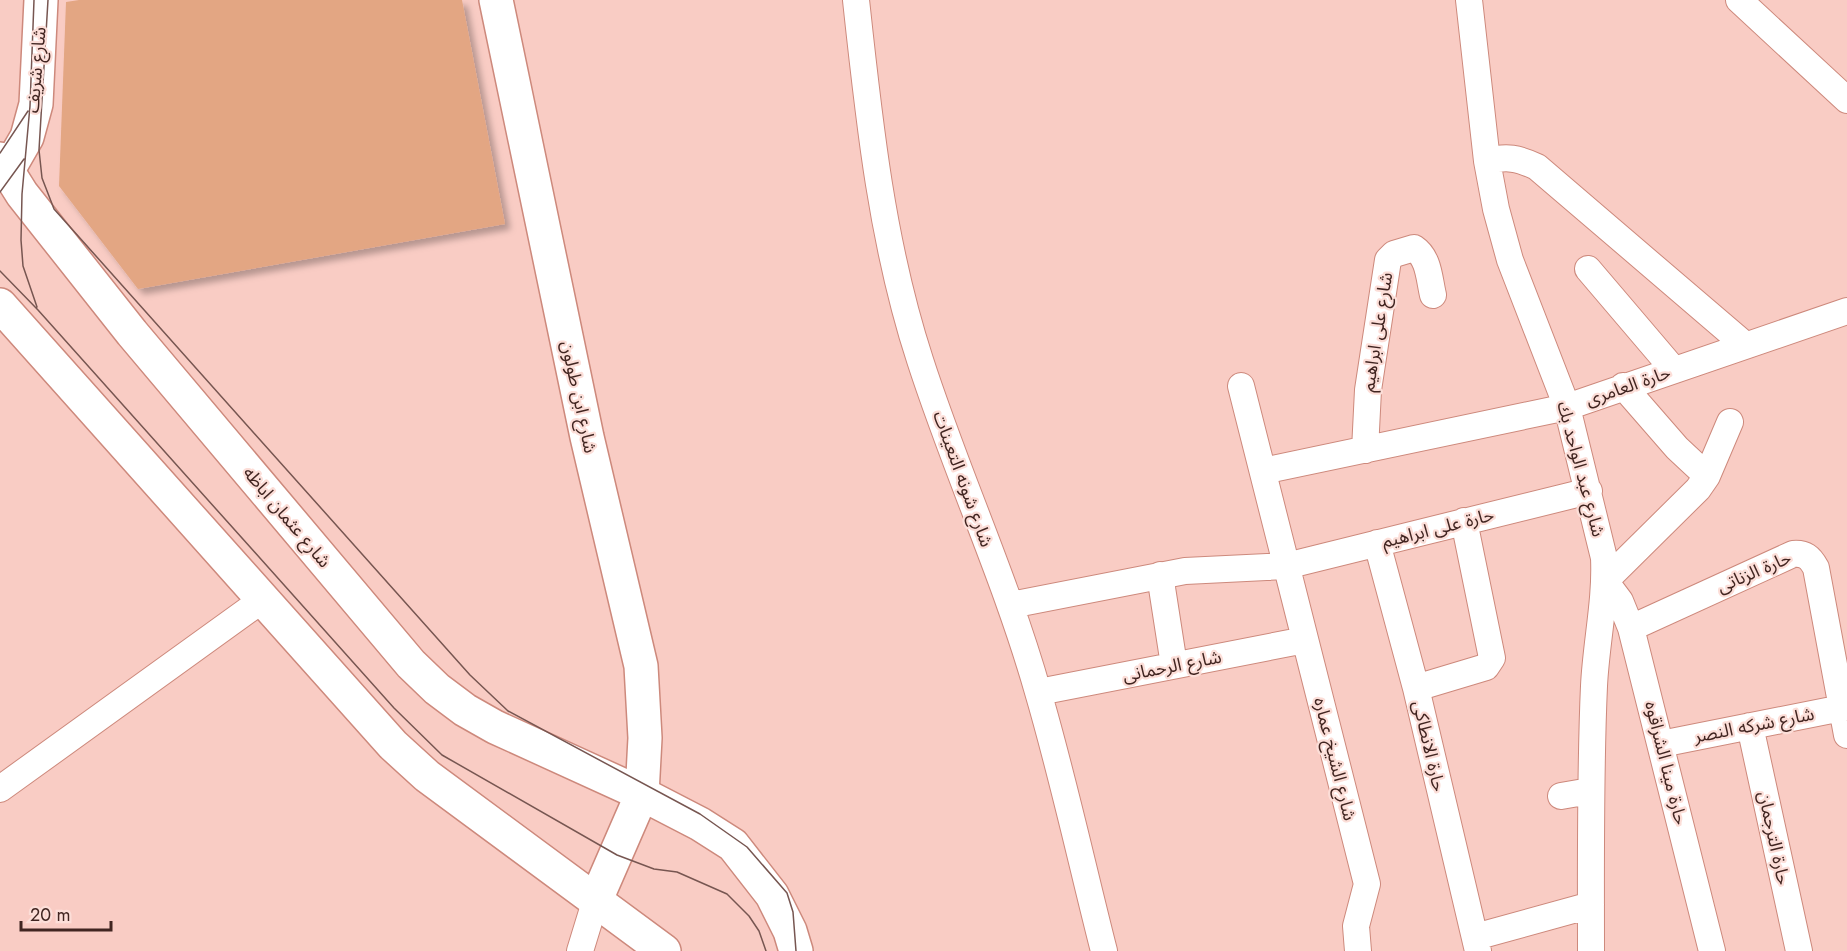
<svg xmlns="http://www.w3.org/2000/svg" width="1847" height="951" font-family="Jost,'Noto Sans Arabic',sans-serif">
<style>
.building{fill:#e3a683;filter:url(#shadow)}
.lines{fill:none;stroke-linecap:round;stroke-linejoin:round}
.street-casing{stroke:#cd897c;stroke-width:28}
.secondary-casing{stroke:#cd897c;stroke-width:36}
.primary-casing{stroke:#cd897c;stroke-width:36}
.street{stroke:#fff;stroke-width:26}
.secondary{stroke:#fff;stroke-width:33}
.primary{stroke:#fff;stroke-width:33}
.tram{stroke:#775651;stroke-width:1.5}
.labels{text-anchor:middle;stroke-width:4.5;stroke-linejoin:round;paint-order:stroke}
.street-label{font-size:18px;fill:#412521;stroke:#fcded8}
</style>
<defs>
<filter id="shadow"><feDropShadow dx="5.5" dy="5.5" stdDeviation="3" flood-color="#0004"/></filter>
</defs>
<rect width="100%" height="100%" fill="#f9ccc4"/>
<path class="building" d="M79,0h383l43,224 -367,65 -79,-103 7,-184z"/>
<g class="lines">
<defs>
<path id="street" d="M856,0c13,121 26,244 64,360 36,112 86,219 118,332 25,85 44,173 66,259
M1469,0l18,161 9,48 14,51 57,147 37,151c2,43 -8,85 -10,128 -4,88 -3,176 -3,265
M1739,0l108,100
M1487,161c20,-5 31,-3 50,6l208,178
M1588,269l86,101
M1241,386l126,498 -11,42 2,25
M1623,386l54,62 30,28
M1365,450l3,-60 20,-130 6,-6 20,-6c15,10 15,30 19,47
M1263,471l304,-64 280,-96
M1377,543l39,145 62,263
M1160,575l14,90
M1011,605l174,-34 101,-5 303,-75
M1631,628l162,-74c12,-1 17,3 23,14l31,167
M1416,688l70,-21 6,-9 -28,-137
M1039,692l266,-52
M1750,726l49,225
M1661,744l186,-37
M0,789l262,-189
M1561,796l29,-5
M1475,937l116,-32
M580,951l15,-49
M1712,951l-81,-323 -11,-27 -15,-20 93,-92 9,-13 23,-54"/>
<path id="secondary" d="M496,0l91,437 54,229 4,72 -3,56 -47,108
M8,170l19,-33 9,-33 5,-104"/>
<path id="primary" d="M0,159l22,35 110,139 279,331 26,25 28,21 30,17 147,67 58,30 33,21 39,50 18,36 6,20
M0,305l393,440 34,31 237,175"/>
</defs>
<use href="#street" class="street-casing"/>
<use href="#secondary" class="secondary-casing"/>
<use href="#primary" class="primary-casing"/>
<use href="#street" class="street"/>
<use href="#secondary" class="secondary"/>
<use href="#primary" class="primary"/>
<path class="tram" d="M34,0l-4,106 -8,88 -1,46 2,26 14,41
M48,0l-9,150 3,28 12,31 416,466 38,36 192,103 47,33 40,46 6,19 3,39
M0,153l28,-42
M0,192l24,-33
M0,271l38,39 356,398 48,47 175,100 37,14 23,3 50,22 22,22 10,15 7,20"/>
</g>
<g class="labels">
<g class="street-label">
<text transform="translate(36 70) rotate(-85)" y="6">شارع شريف</text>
<text transform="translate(1377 332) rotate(-81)" y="6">شارع على ابراهيم</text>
<text transform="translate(1628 386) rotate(-19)" y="6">حارة العامرى</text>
<text transform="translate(579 397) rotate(78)" y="6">شارع ابن طولون</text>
<text transform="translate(1581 469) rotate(75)" y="6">شارع عبد الواحد بك</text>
<text transform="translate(963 479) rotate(70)" y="6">شارع شونه التعينات</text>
<text transform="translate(287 517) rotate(50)" y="6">شارع عثمان اباظه</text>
<text transform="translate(1438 528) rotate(-14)" y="6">حارة على ابراهيم</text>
<text transform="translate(1754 572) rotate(-23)" y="6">حارة الزناتى</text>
<text transform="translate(1172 666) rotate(-11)" y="6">شارع الرحمانى</text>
<text transform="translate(1754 725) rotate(-11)" y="6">شارع شركه النصر</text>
<text transform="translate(1429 746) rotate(77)" y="6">حارة الانطاكى</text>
<text transform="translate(1335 759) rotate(76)" y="6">شارع الشيخ عماره</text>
<text transform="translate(1666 763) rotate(76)" y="6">حارة مينا الشراقوه</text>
<text transform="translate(1774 838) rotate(78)" y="6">حارة الترجمان</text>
</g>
</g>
<path d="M21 921v9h90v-9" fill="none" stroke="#412521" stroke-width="3"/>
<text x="30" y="921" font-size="18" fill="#412521" stroke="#fcded8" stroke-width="4.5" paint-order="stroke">20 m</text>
</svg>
